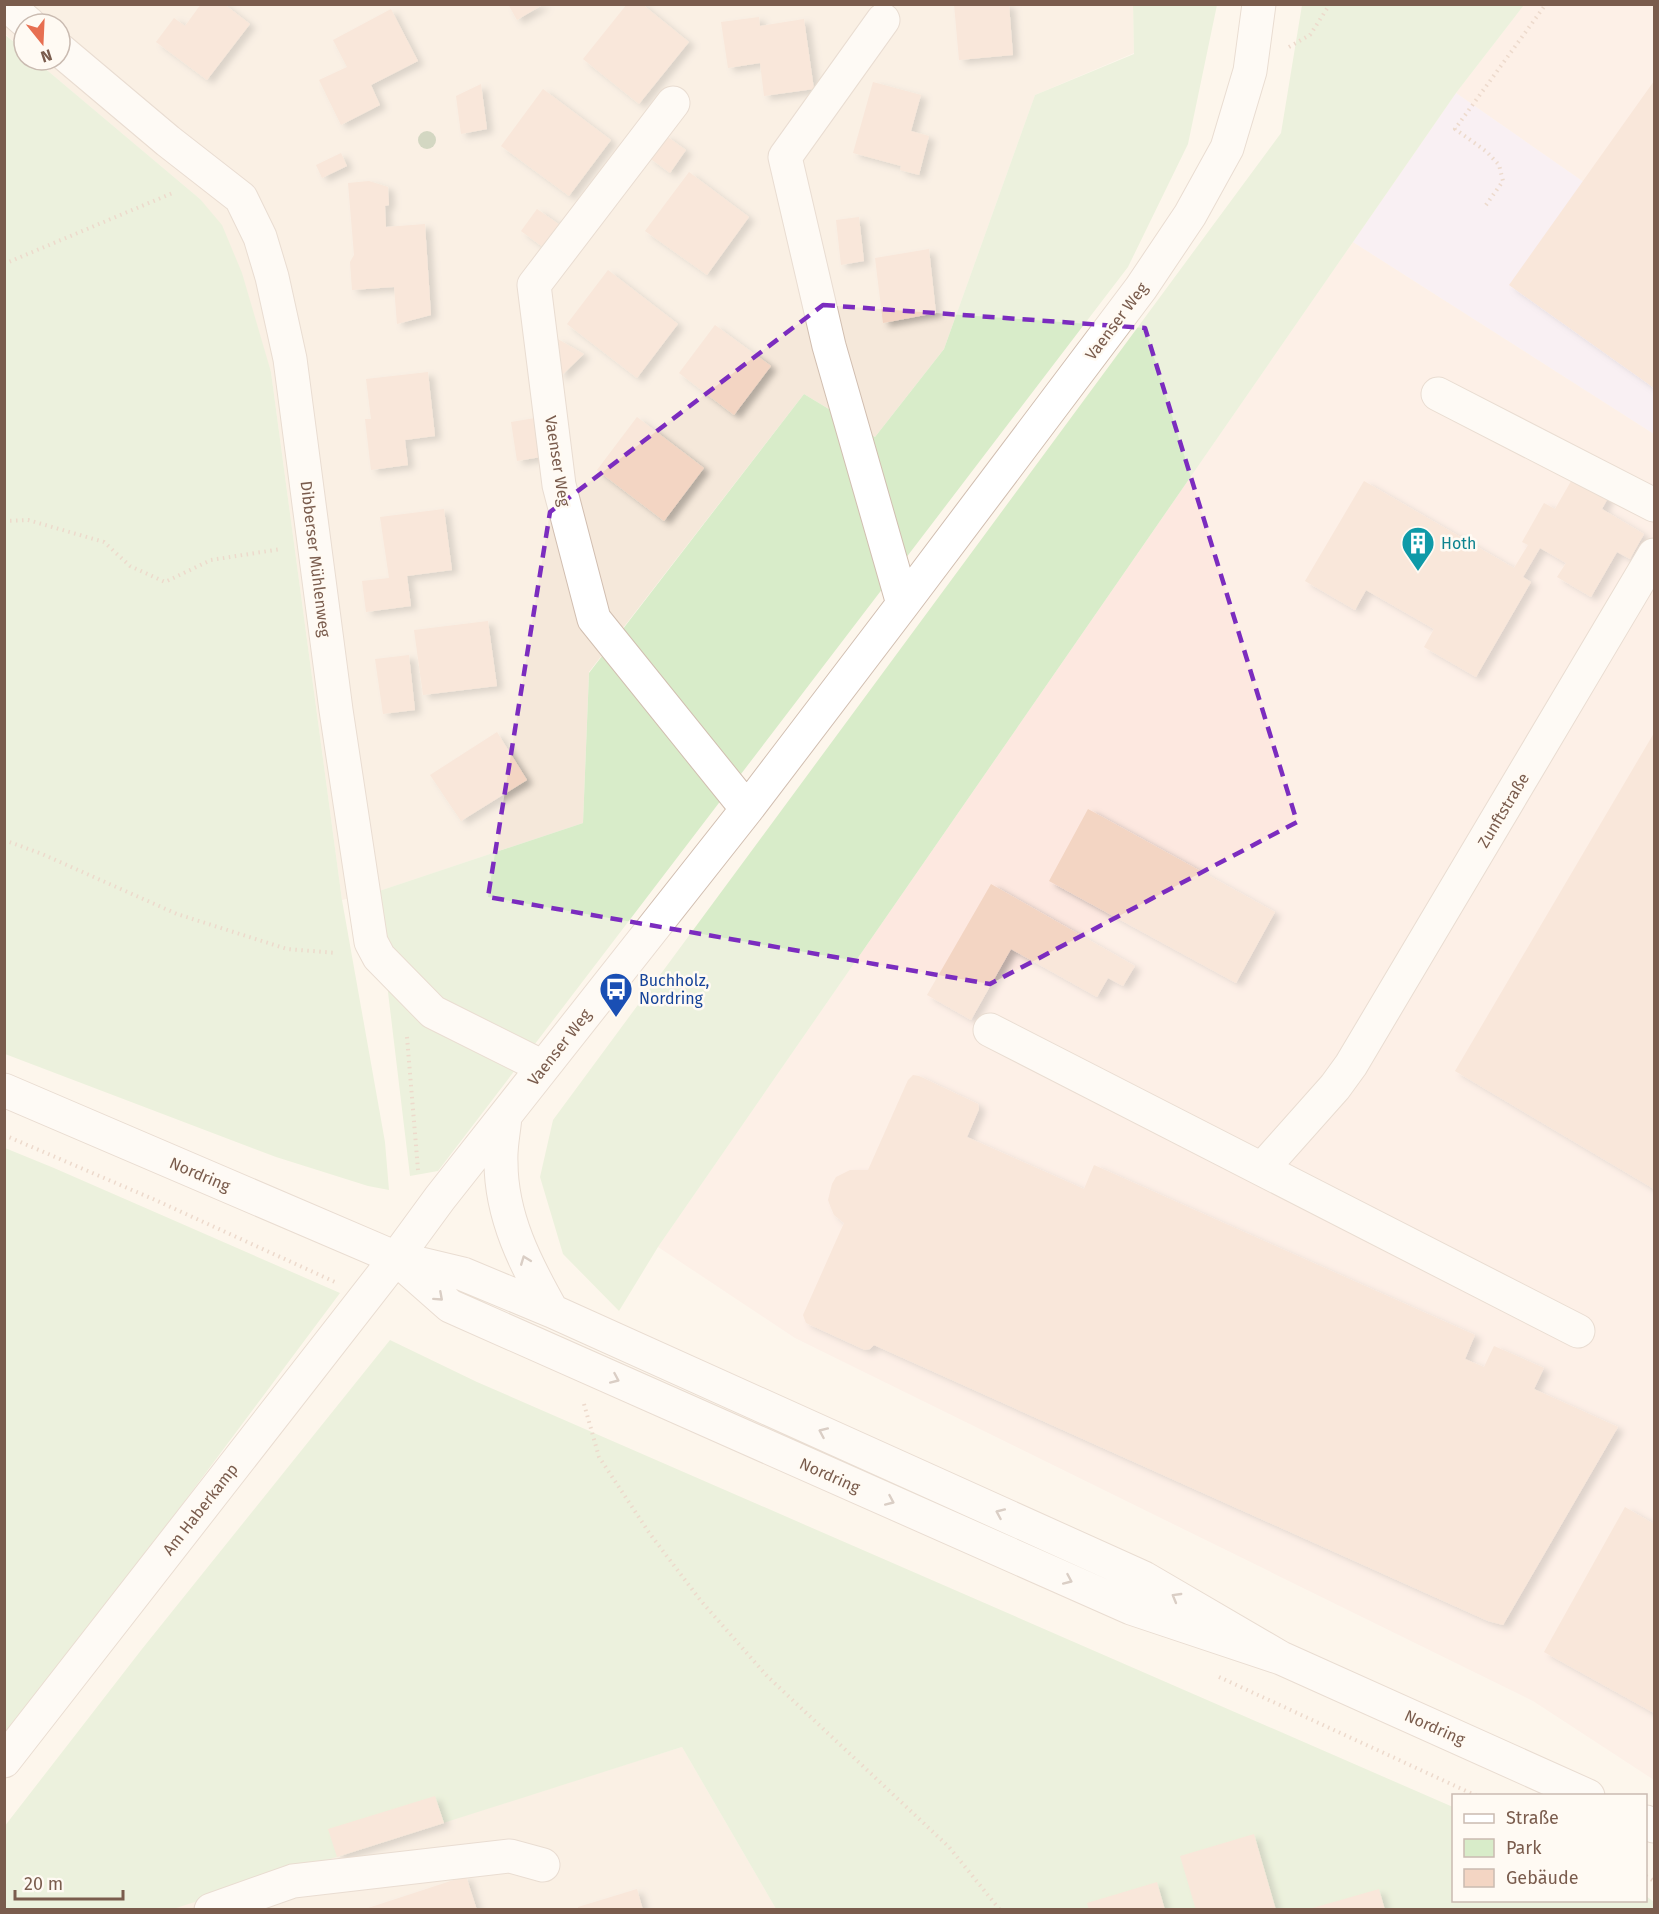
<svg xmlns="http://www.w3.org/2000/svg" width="1659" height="1914" font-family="'Fira Sans',sans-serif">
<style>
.residential{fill:#f5e8da}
.commercial{fill:#fde8e0}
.education{fill:#f3e8fa}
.green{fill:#d8ecc9}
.building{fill:#f3d5c3;filter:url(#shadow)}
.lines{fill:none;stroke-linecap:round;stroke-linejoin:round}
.minor-casing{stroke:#d1beb0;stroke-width:35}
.path{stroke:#d9b8a5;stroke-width:4;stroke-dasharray:1.5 4.5;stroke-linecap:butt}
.minor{stroke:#fff;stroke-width:33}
.tree{fill:#a0b28e}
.oneway{stroke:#af9d94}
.marked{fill:none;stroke:#7b2cbf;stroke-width:4.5;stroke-dasharray:12 8;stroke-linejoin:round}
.labels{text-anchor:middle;stroke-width:5;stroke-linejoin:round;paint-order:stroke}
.street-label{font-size:16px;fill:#7a5c4d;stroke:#fffaf3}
.culture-label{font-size:16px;fill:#0d838f;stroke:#fffaf3;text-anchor:start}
.transit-label{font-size:16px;fill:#164399;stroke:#fffaf3;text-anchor:start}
</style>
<defs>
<filter id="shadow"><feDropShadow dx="6" dy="4" stdDeviation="3" flood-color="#0004"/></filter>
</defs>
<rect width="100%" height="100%" fill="#fdf6ec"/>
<path class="residential" d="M5,4h1128l1,49 -99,42 -91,254 -69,88 -71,-43 -215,278 -6,151 -207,69 -34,8 -71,-528 -71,-173 -165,-139h25v-36h-36v26l-19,-16z
M682,1747l94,162 -618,1z"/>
<path class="commercial" d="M1524,5h130v226l-198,-138z
M1353,242l301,192v1346l-121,-79 -738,-363 -137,-91z"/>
<path class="education" d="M1456,93l198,138v203l-301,-192z"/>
<path class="green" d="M1133,5h84l-29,139 -60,123 -690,904 -28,5 -34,-284 207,-69 6,-150 215,-279 71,43 69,-88 91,-254 99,-41z
M1302,5h222l-68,88 -103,149 -695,1005 -39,64 -56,-57 -23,-77 13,-57 728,-987z
M4,34l20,16v10h11l165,139 22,26 20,48 29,99 71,528 43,242 4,48 -21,-4 -92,-29 -271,-103z
M5,1148l49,20 286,125 -253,339 -82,107z
M390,1340l87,42 976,425 1,93h192v-4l8,6v7h-878l-94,-162 -509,162h-168l-1,-82 138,-178z"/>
<path class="building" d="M201,4h23l26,20 -43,56 -51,-38 18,-24 11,8z
M508,4h36l-27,16z
M627,4h15l47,38 -50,62 -56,-45z
M954,4h55l4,51 -54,5z
M391,9l27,52 -47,24 9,20 -39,20 -22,-45 28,-13 -14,-27z
M759,17l1,9 44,-7 10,70 -50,7 -4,-33 -32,5 -7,-46z
M1654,81v307l-145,-103z
M873,82l48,13 -10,36 18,5 -10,39 -19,-5 1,-4 -48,-13z
M481,84l6,45 -26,5 -5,-38z
M543,89l68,51 -42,56 -68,-50z
M665,135l21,15 -16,23 -22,-16z
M341,153l6,13 -25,12 -6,-13z
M689,172l60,45 -42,58 -62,-44z
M369,181l19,6 1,18 -4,1 1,21 39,-3 6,91 -34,9 -3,-37 -42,3 -2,-28 4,-7 -6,-72z
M537,209l23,16 -16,23 -23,-17z
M859,217l5,44 -23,4 -5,-45z
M929,249l7,64 -53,10 -8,-65z
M608,270l70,54 -41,54 -70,-54z
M715,325l56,41 -37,49 -55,-42z
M556,338l28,16 -24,23z
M428,372l7,64 -30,4 3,25 -37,5 -6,-51h6l-5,-40z
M637,417l67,51 -40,53 -67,-51z
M535,418l6,39 -24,4 -6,-39z
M1574,476l35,20 -7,13 42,25 -14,25 -13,-7 -26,45 -34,-20 9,-14 -26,-15 -17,29 8,5 -55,95 -52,-30 10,-18 -68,-39 -11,20 -50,-29 59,-100 150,87 14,-23 -6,-3 22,-39 11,6z
M444,509l8,61 -45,6 4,30 -45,6 -4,-31 27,-3 -9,-61z
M488,621l9,65 -74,9 -9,-65z
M409,655l6,55 -32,4 -8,-55z
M497,732l30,48 -66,41 -31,-46z
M1654,733v456l-199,-118z
M1088,809l187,103 -39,71 -187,-102z
M991,884l144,82 -12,20 -15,-8 -11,19 -86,-48 -40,71 -44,-25z
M913,1075l6,1 59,28 1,5 -12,28 117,52 10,-24 381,170 -10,24 19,8 10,-21 50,22 -10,21 84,38 -115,198 -15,-4 -614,-276 -4,4 -5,1 -59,-27 -3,-8 41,-92 -10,-8 -3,-7 -3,-8 4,-16 4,-7 14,-7h18l40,-90z
M1625,1507l29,17v189l-110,-61z
M435,1796l9,27 -107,34 -9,-28z
M1254,1834l22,76h-80l-16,-54z
M466,1876l11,34h-112v-1z
M1157,1882l8,28h-76l-2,-7z
M637,1889l6,21h-65v-3z
M1379,1889l6,21h-76v-1z"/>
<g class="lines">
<defs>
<path id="minor" d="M6,4l23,20
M883,20l-98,137 44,189 74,258
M60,50l108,91 73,57 19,39 12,40 18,82 46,351 35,232 8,15 54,55 110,55
M673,103l-139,182 25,200 35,134 153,190
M1438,394l216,111
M990,1030l588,301
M4,1090l392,168 67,16 89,37 592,267 137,80
M505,1116c-1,15 -5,31 -4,46 0,55 25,103 51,149
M1262,1169l73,-82 16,-22 303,-510
M399,1261l51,45 681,302 150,50 307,138
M4,1761l392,-503 44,-60 307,-389 156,-205 238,-316 49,-73 37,-67 23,-77 9,-67
M1646,1822l8,4
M211,1910l82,-29 217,-25 33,9"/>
</defs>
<use href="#minor" class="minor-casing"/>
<path class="path" d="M1289,47l21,-12 20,-31
M1486,205l17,-24 -4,-16 -12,-13 -32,-23 91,-125
M4,264l171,-72
M4,521l24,-1 76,22 26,24 35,16 46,-22 70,-11
M4,840l38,14 135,60 110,35 50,4
M407,1037l11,133
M4,1135l149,64 182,83
M584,1404l15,53 51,77 51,67 66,75 182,171 51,63
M1219,1677l258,119
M1646,1876l8,5"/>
<use href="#minor" class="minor"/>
</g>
<circle class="tree" cx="427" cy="140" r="9"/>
<defs><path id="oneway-chevron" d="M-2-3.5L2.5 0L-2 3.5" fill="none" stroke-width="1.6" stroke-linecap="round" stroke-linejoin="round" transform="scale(1.5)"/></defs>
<g class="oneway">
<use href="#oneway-chevron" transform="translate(525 1260) rotate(-111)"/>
<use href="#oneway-chevron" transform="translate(439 1297) rotate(42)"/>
<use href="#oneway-chevron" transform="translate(615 1379) rotate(24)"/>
<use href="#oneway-chevron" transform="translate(823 1432) rotate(-156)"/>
<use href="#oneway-chevron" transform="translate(890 1501) rotate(24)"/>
<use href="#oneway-chevron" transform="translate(1000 1513) rotate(-156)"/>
<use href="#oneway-chevron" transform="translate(1068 1580) rotate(24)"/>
<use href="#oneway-chevron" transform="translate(1176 1597) rotate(-150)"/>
</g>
<path d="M0 0H1659V1914H0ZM823,305l322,23 152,494 -307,162 -502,-87 62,-385z" fill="#fdf6ec" fill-opacity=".55" fill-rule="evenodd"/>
<path class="marked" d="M823,305l322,23 152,494 -307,162 -502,-87 62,-385z"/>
<defs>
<symbol id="building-pin" viewBox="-11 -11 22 30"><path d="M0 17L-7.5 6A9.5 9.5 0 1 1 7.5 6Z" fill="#0f9aa8" stroke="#fffaf3"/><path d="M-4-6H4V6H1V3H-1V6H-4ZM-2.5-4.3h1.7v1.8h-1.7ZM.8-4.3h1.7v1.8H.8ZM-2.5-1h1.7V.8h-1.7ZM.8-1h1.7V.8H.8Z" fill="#fff"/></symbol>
<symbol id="bus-pin" viewBox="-11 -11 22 30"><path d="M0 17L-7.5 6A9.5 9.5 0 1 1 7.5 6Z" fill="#1a4fb4" stroke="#fffaf3"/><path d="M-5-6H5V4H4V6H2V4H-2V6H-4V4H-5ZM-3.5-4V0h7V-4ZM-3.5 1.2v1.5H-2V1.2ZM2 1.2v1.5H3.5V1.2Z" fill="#fff"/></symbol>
</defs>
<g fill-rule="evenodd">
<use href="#building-pin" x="1399" y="524" width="38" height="52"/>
<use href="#bus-pin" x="597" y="970" width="38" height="52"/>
</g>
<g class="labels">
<g class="street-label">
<text transform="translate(1116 321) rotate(-53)" y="6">Vaenser Weg</text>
<text transform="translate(558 461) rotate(81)" y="6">Vaenser Weg</text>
<text transform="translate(316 559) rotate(83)" y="6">Dibberser Mühlenweg</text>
<text transform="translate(1503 810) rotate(-59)" y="6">Zunftstraße</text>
<text transform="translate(559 1047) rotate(-52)" y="6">Vaenser Weg</text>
<text transform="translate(200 1174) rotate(23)" y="6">Nordring</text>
<text transform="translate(830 1475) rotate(24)" y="6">Nordring</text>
<text transform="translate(200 1509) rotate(-52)" y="6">Am Haberkamp</text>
<text transform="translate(1435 1727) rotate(24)" y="6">Nordring</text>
</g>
<g class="culture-label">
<text x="1441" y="549">Hoth</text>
</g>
<g class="transit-label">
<text x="639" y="986">Buchholz,<tspan x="639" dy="18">Nordring</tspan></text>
</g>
</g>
<rect width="1659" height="1914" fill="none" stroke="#7a5c4d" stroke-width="12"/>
<rect x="1452" y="1794" width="195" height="108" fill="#fffaf3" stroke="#cabbb1" stroke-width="1.5"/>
<rect x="1464" y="1814" width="30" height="9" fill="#ffffff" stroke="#cabbb1" stroke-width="1.5"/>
<text x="1506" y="1824" font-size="18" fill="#7a5c4d">Straße</text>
<rect x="1464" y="1839" width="30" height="18" fill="#d8ecc9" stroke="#cabbb1" stroke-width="1.5"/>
<text x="1506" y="1854" font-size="18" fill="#7a5c4d">Park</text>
<rect x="1464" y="1869" width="30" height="18" fill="#f3d5c3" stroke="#cabbb1" stroke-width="1.5"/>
<text x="1506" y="1884" font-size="18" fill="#7a5c4d">Gebäude</text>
<g transform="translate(42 42) rotate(162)"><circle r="28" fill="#fffaf3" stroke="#cabbb1" stroke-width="1.5"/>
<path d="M0-4.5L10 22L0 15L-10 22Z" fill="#e76f51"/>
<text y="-9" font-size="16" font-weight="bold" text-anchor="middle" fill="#7a5c4d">N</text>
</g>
<path d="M15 1890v9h108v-9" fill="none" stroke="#7a5c4d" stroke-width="3"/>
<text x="24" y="1890" font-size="18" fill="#7a5c4d" stroke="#fffaf3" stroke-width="4.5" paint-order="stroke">20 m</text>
</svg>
